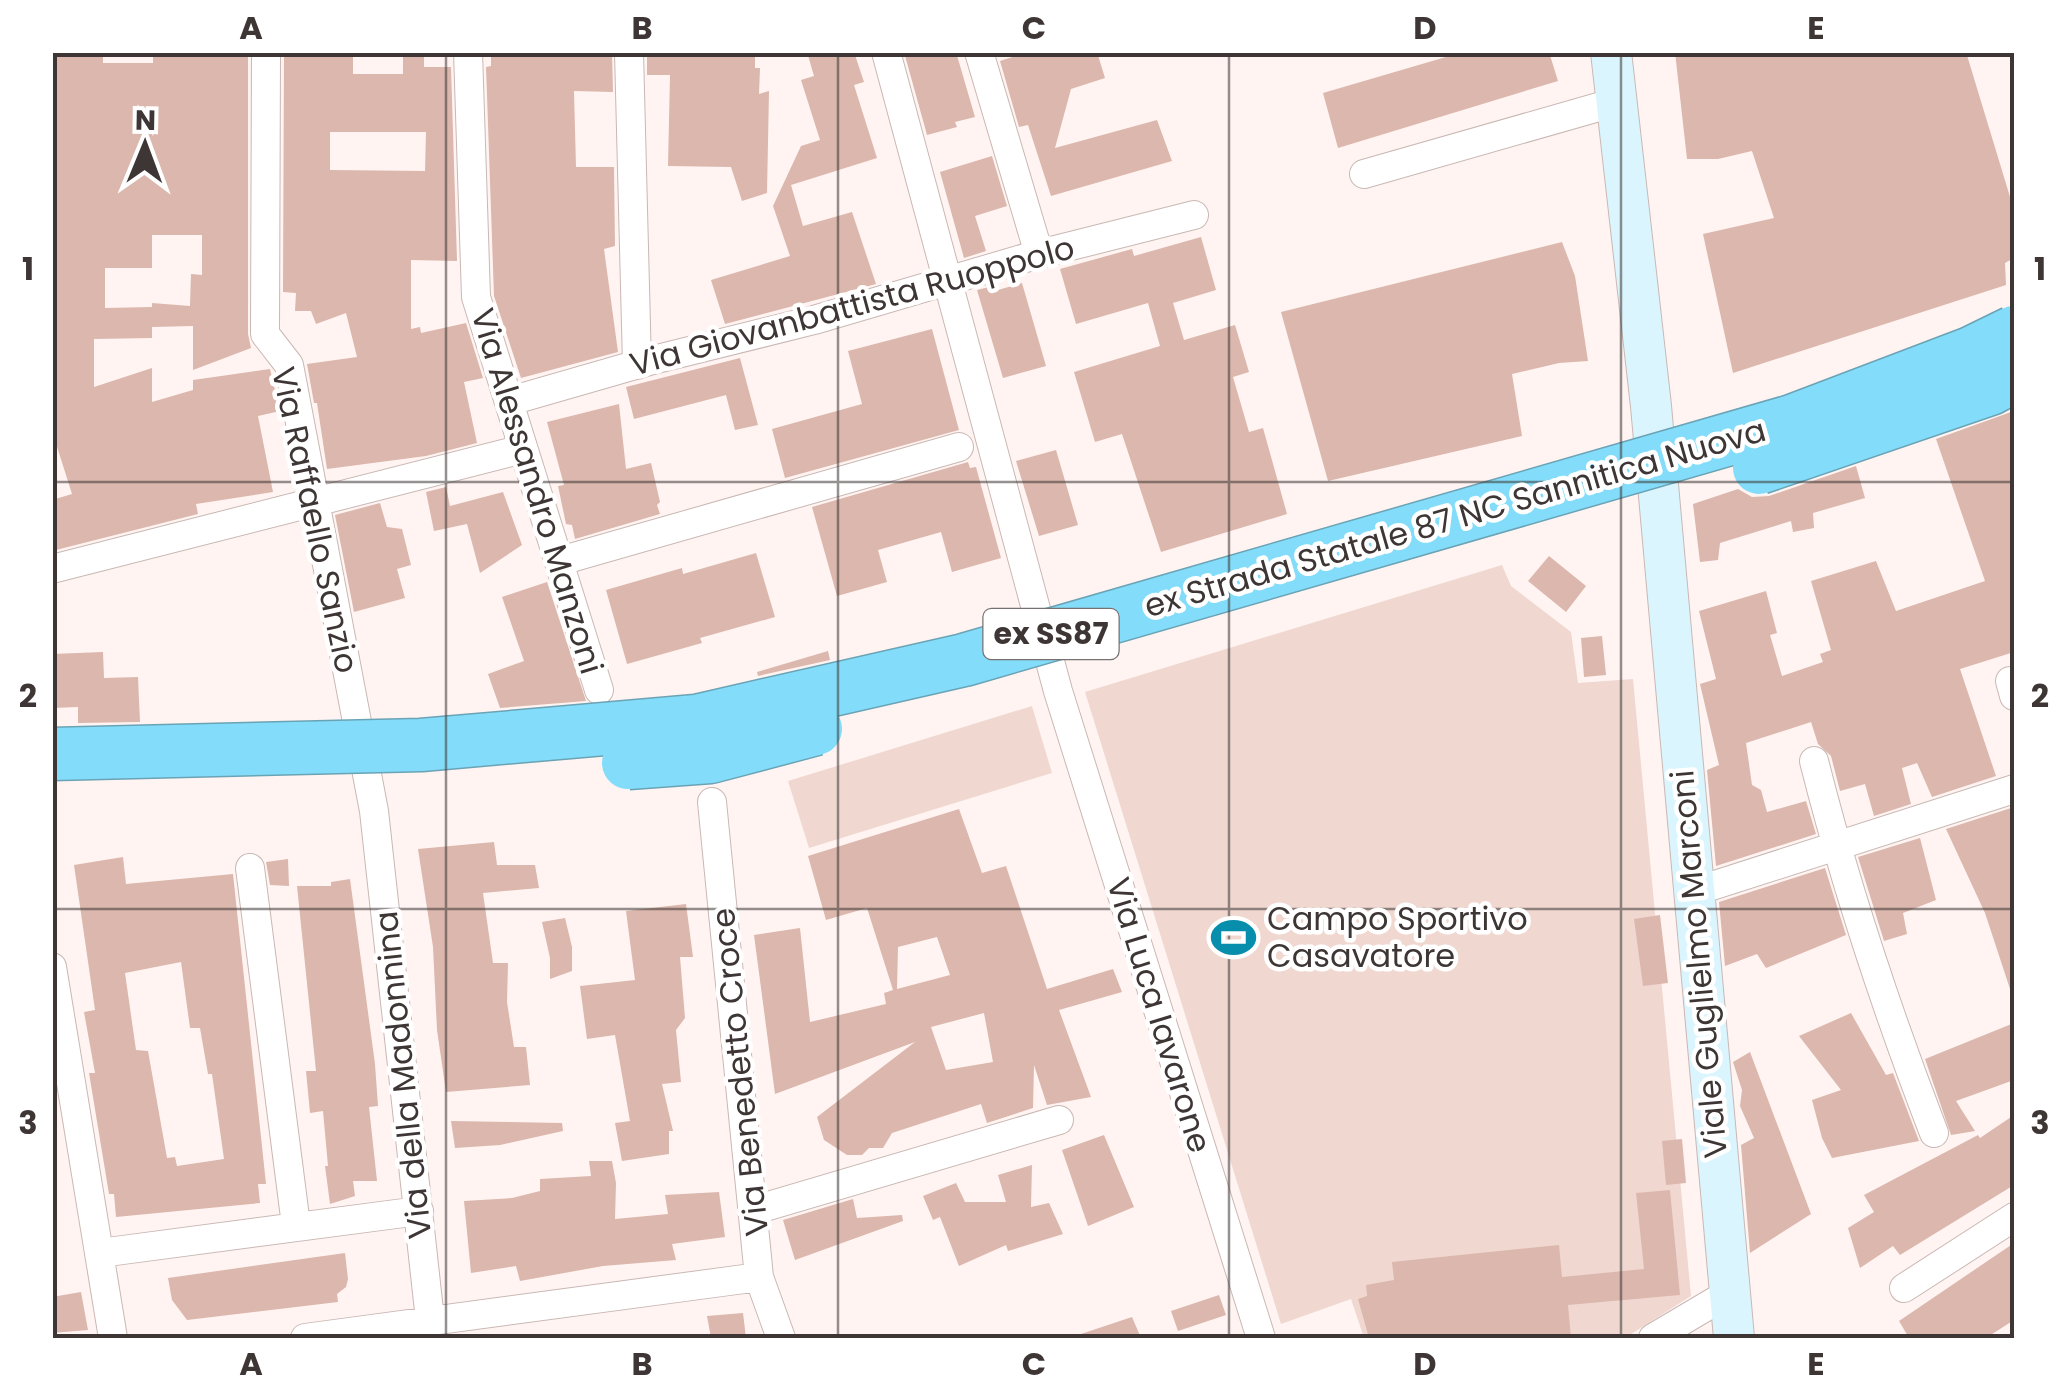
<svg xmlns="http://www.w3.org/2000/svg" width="2067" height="1391" font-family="Poppins,sans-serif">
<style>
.green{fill:#f0d8d1}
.building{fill:#dcb7ad;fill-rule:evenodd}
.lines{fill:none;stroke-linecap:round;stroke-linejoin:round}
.street-casing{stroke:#c9b8b4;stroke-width:30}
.secondary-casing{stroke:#c9b8b4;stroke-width:42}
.street{stroke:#fff;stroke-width:28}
.secondary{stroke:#daf5fe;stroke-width:40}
.highway-bridge-casing{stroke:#6aa3b5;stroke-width:55;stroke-linecap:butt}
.highway-bridge{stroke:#83ddfa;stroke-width:52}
.grid{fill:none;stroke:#3d3635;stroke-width:2.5;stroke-opacity:0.55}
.labels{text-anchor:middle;stroke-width:9;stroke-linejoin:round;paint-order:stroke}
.shield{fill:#fff;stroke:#777272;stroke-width:2.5}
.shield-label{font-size:30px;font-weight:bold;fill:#3d3635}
.street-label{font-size:32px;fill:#3d3635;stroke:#fff}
.poi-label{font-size:32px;fill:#3d3635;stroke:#fff;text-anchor:start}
.neatline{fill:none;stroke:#3d3635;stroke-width:4}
.grid-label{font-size:32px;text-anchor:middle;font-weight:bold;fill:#3d3635}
</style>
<rect width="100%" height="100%" fill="#fff4f1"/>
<path class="green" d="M1502,565l9,21 60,46 7,51 55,-4 58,617 -66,42h-261l-13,-39 -70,25 -196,-632z
M1032,706l20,67 -243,75 -21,-67z"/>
<path class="building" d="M52,52h51v11h50v-11h95v282l3,14 -58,22v-44l-41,1v11l-58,1v48l58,-19v34l41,-12v-10l77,-11 10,42 -22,5 15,76 -77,12 2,10 -146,37v-51l20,-6 -20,-63zM152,235h50v40l-11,-1 -1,32 -38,-3v4l-47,1v-40h47z
M284,52l69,4v18h50v-22h21v15h27l6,194 -46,-1v69l9,-2 1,6 45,-10 17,55 -19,4 13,61 -51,13 -99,13 -10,-66h-3l-7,-39 50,-7 -11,-44 -30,11 -5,-13h-16l1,-18 -13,-1zM330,132h96l-1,39 -95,-1z
M491,52h121l1,40 -39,-1 2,76h38l1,79 -11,3 14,103 -97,26 -27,-82 -8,-229 5,-1z
M755,52v16h5l-1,26 10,-3 -2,102 -25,8 -11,-34 -63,-1 2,-91h-23v-21z
M807,52h47l10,30 -10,3 23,73 -86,27 12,41 49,-14 24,72 -151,40 -14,-44 79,-24 -17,-50 28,-60 19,-6 -19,-60 13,-4z
M904,52h52l19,65 -20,5 2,5 -30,8z
M1028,52h69l8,26 -34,11 -16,59 102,-28 15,41 -121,35 -23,-71 -9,2 -19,-66z
M1463,52h86l9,29 -220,67 -15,-55z
M1675,52h291l48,158v48l-9,5 1,22 -273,88 -30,-139 71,-16 -22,-67 -34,8h-31z
M992,156l15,50 -32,10 11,35 -22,7 -24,-86z
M1201,237l15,53 -43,13 11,37 51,-15 14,47 -16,5 16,55 14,-4 24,86 -126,38 -39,-118 -27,8 -21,-70 86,-26 -12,-43 -72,21 -16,-55 72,-20 2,7z
M1562,242l13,34 13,85 -29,2 -47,11 10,62 -194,45 -47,-169z
M1022,283l24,83 -43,12 -26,-88 20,-5 1,5z
M932,329l27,101 -174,48 -13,-49 90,-25 -14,-53z
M740,358l18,67 -23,5 -9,-35 -92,24 -8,-32z
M619,404l7,65 25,-6 9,39 -3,3 3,9 -85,25 -3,-14 -6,-1 -8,-38 6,-1 -17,-63z
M2011,412l3,11v229l-54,17 36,107 -64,21 -15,-34 -15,5 9,36 -37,12 -9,-32 -25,7 -9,-35 -13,-12 -7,-22 -65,21 6,42 9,5 6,22 39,-11 10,33 -100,32 -9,-96 12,-5 -19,-81 16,-5 -17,-68 67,-20 11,42 -7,2 12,41 41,-14 -3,-8 11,-4 -20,-69 65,-20 20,50 89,-30 -49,-142z
M1056,450l22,75 -39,11 -23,-75z
M968,462l2,6 6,-1 25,91 -49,14 -11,-40 -63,18 9,32 -50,14 -25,-89z
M1856,466l9,32 -52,15 1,15 -21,4 -2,-11 -71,22 -2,17 -18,2 -7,-58 45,-15 14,8 17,-1z
M446,487l4,19 53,-14 19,53 -42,28 -13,-49 -33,7 -8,-39z
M380,503l7,24 15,2 9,36 -14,4 8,29 -51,14 -19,-97z
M756,553l19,64 -75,21 2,5 -75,21 -21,-74 76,-22 1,6z
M1549,556l37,30 -20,26 -38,-31z
M547,582l39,119 -86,7 -12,-34 36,-13 -22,-64z
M1602,636l4,39 -22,2 -3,-39z
M828,651l2,9 -72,16 -1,-4z
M103,652l1,26 34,-1 2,45 -62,1v-16l-26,1v-54z
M2014,807v184l-3,1 -26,-79 -39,-84z
M959,809l23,64 24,-7 41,123 66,-20 9,23 -63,18 32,87 -44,8 -13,-40 -1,43 -46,15 -6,-19 -89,29 -9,15h-14l-7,7h-15l-23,-15 -7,-23 98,-75 -140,52 -21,-159 46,-7 10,94 76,-18 -2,-11 9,-3 -26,-82 -41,12 -18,-64zM937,937l13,38 -53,14 1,-42zM984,1013l9,49 -47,8 -15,-43z
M1920,838l16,62 -33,13 4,21 -23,7 -26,-84z
M494,842l3,23h38l4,23 -56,5 10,70h15l-1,39 7,45h12l4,38 -84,7 -9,-62 -4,-83 -15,-98z
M123,857l3,27 107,-10 33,310h-8l2,19 -144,14 -2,-23h-5l-20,-121h6l-11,-61 11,-2 -21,-145zM181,962l9,66h10l8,46h4l12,85 -47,7 -2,-9 -8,1 -19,-107 -12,-1 -11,-77z
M288,859l1,27 -19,-1 -4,-23z
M1825,868l21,67 -80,33 -9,-14 -32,12 -6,-64z
M350,879l25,185 3,42 -9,1 8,74h-24l2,15 -25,8 -5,-38h3l-5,-55 -13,2 -4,-42h10l-19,-185h34v-4z
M686,904l7,53h-13l5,61 -9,12 5,52 -19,2 11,47h-4v23l-47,7 -7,-38 15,-2 -15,-86 -28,4 -7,-53 55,-6 -9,-69z
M1660,915l8,68 -25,3 -9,-67z
M565,918l7,29v24l-22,8v-21l-8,-36z
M1851,1013l35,62 7,-2 26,68 -87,17 -10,-20 -10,-38 29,-10 -42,-54z
M2014,1023v57l-58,21 19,30 -24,4 -26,-76z
M1750,1052l61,162 -61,39 -9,-108 13,-7 -14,-32 2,-16 -9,-28z
M2014,1115v70l-114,70 -7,-9 -33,22 -12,-40 26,-16 -10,-17 114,-60 2,3z
M451,1121l111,2 1,8 -63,14 -45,3z
M1104,1135l30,72 -46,19 -26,-76z
M1682,1139l4,44 -20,2 -4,-44z
M589,1161h23l4,22 -1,36 53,-5 -3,-19 54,-3 6,45 -53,7 4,16 -73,6 -83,15 -4,-15 -45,7 -7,-72 48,-3 28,-7v-12l51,-3z
M1032,1165l-1,42 18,-4 14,31 -55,17 -2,-6 -47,21 -19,-49 -7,3 -10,-24 33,-13 9,19h41l-8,-27z
M1670,1190l10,105 -112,10 3,33h-202l-11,-39 9,-3 -1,-11 28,-5 -2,-18 167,-17 3,32 82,-8 -8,-76z
M853,1199l4,19 45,-3 1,6 -108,39 -12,-40z
M2014,1243v77l-28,18h-77l-10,-17z
M345,1253l3,26 -2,8 -9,7 1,8 -151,18 -15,-20 -4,-22z
M81,1292l7,38 -36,3v-36z
M1219,1295l7,20 -48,16 -7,-20z
M743,1313l3,25h-35l-4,-22z
M1132,1317l9,21h-62l-1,-3z"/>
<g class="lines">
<defs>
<path id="street" d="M266,52l-1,282 24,31 85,446 58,527
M468,52l8,245 123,393
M629,52l8,313
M886,52l172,639 203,647
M979,52l60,202
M1364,174l252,-72
M510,401l139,-40 165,-41 225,-66 155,-39
M560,561l399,-114
M52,569l471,-120
M2010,681l4,15
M1814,761c32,127 73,250 120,372
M712,802l47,475 22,61
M250,868l46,357
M1693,892l321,-103
M52,967l61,371
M755,1210l304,-90
M100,1253l319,-42
M1904,1288l110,-71
M305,1338l454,-61
M1653,1338l76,-45"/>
<path id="secondary" d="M1611,52l40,354 83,932"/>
</defs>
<use href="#street" class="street-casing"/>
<use href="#secondary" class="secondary-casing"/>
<use href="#street" class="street"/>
<use href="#secondary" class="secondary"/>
<defs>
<path id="highway-bridge" d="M1759,468l231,-79 24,-13
M52,754l369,-9 275,-24 268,-61 828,-239 179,-68 43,-21
M628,763l82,-6 106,-28"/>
</defs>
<use href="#highway-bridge" class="highway-bridge-casing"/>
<use href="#highway-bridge" class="highway-bridge"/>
</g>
<path class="grid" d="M446,52v1286M838,52v1286M1229,52v1286M1621,52v1286M52,482h1962M52,909h1962"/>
<defs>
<symbol id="stadium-bare" viewBox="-9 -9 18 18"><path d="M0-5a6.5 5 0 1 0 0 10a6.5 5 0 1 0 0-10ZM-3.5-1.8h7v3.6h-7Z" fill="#078eac" stroke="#fff" stroke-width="2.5" paint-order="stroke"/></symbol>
</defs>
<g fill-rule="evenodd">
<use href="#stadium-bare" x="1202" y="906" width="63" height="63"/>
</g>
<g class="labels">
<rect class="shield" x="983.5" y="609" width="135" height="50" rx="8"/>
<g class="shield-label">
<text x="1051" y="644">ex SS87</text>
</g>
<g class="street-label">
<text transform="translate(852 306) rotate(-15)" y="11">Via Giovanbattista Ruoppolo</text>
<text transform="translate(537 491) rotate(73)" y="11">Via Alessandro Manzoni</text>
<text transform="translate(1455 518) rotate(-16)" y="11">ex Strada Statale 87 NC Sannitica Nuova</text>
<text transform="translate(315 520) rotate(78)" y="11">Via Raffaello Sanzio</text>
<text transform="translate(1699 964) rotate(-95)" y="11">Viale Guglielmo Marconi</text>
<text transform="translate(1159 1015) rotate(73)" y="11">Via Luca Iavarone</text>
<text transform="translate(740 1072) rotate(-96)" y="11">Via Benedetto Croce</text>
<text transform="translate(403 1075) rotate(-96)" y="11">Via della Madonnina</text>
</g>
<g class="poi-label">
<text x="1267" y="930">Campo Sportivo<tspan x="1267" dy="37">Casavatore</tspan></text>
</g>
</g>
<rect width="2067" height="1391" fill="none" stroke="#ffffff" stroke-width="110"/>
<g transform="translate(145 145) rotate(1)" stroke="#ffffff" stroke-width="8" paint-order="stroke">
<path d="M0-8L18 38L0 25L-18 38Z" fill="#3d3635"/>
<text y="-15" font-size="28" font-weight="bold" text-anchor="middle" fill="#3d3635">N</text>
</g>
<rect x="55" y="55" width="1957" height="1281" class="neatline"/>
<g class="grid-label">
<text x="251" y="39">A</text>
<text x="642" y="39">B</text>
<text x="1034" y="39">C</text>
<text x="1425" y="39">D</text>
<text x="1816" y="39">E</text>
<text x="28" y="280">1</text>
<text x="2040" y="280">1</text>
<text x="28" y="707">2</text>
<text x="2040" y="707">2</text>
<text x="28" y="1134">3</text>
<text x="2040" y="1134">3</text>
<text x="251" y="1375">A</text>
<text x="642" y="1375">B</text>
<text x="1034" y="1375">C</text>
<text x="1425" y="1375">D</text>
<text x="1816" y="1375">E</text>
</g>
</svg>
